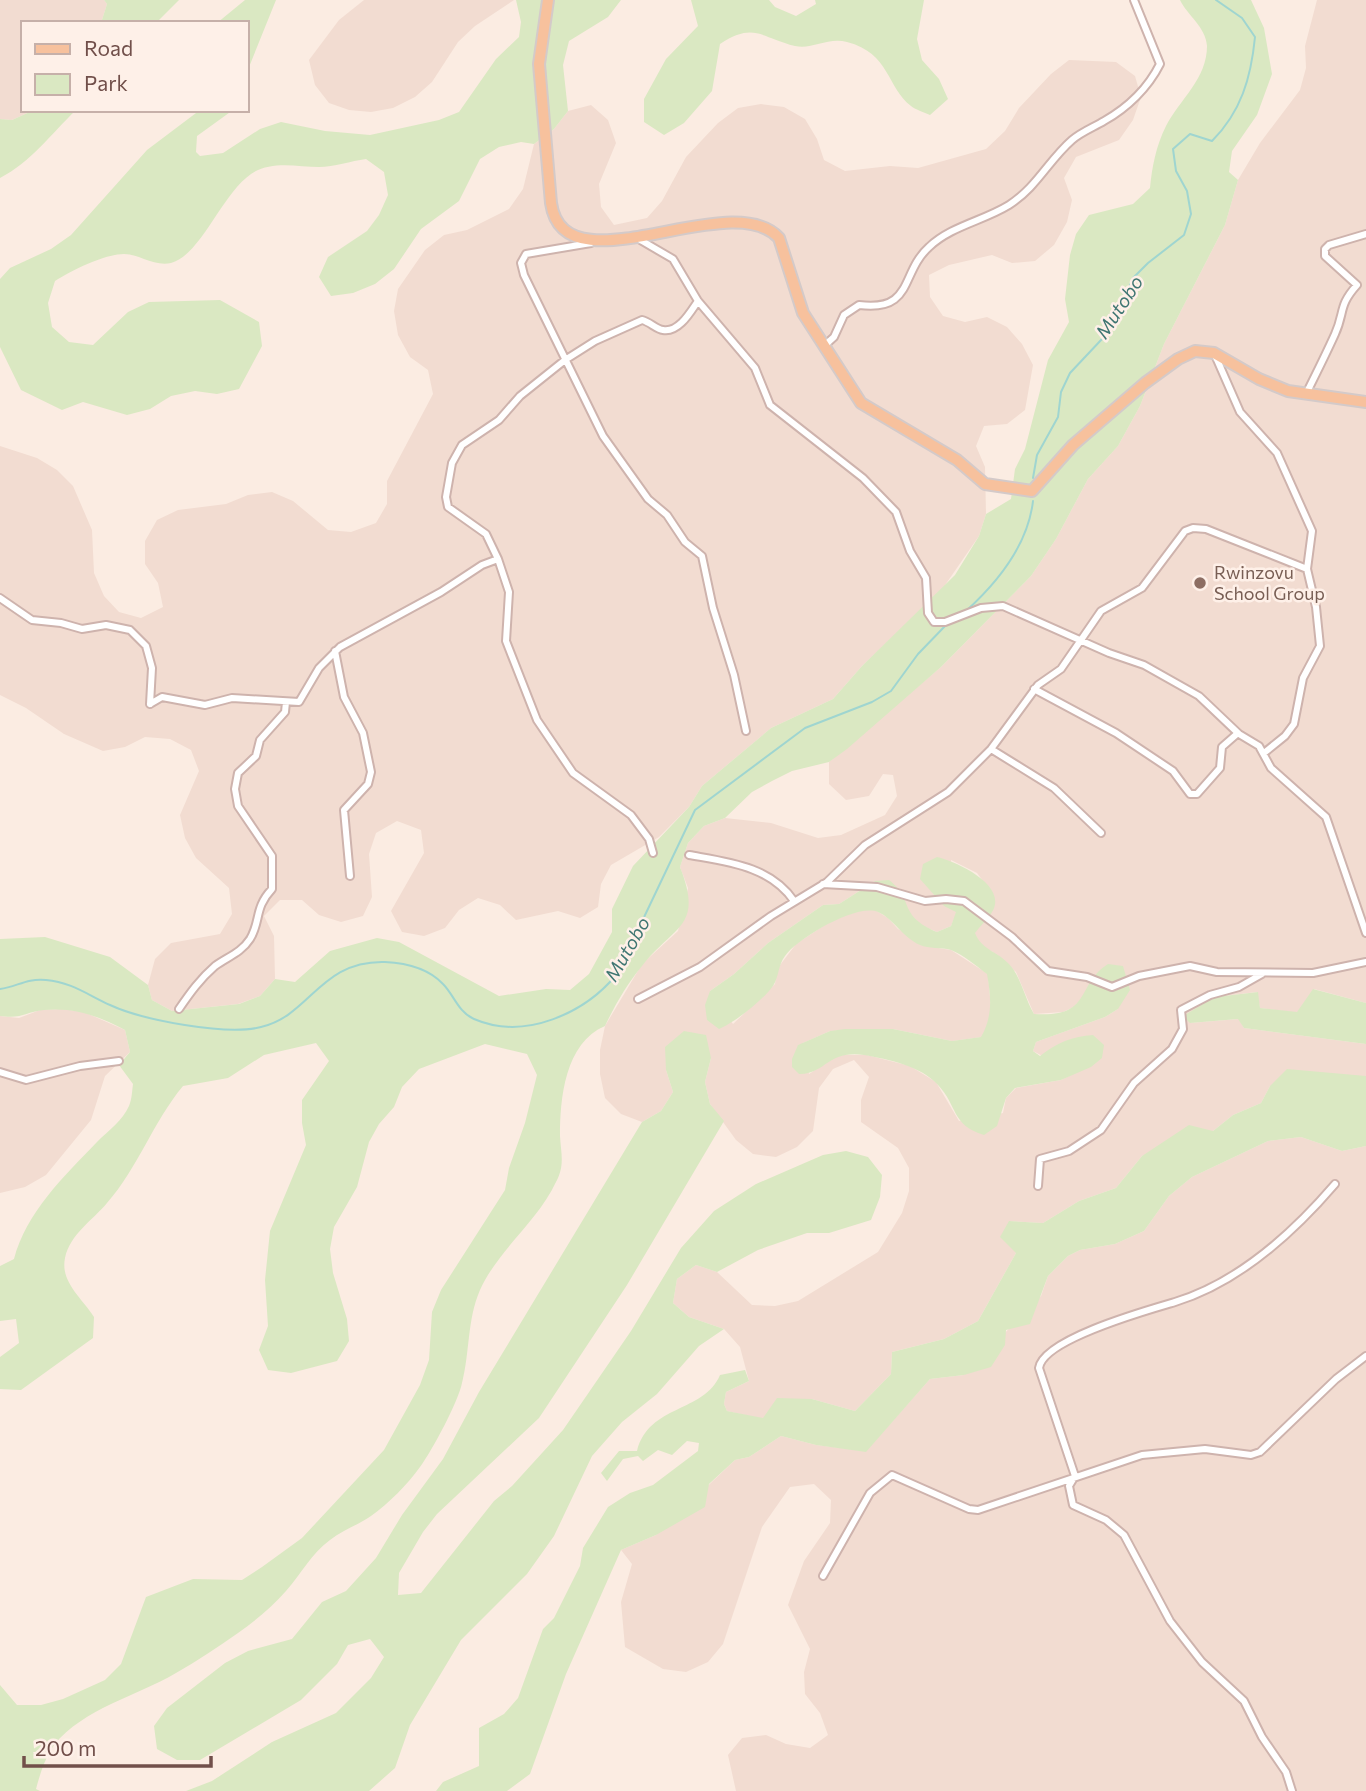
<svg xmlns="http://www.w3.org/2000/svg" width="1366" height="1791" font-family="Commissioner,sans-serif">
<style>
.residential{fill:#f2dcd1;fill-rule:evenodd}
.green{fill:#dae8c2}
.lines{fill:none;stroke-linecap:round;stroke-linejoin:round}
.stream{stroke:#9fd5d0;stroke-width:2}
.street-casing{stroke:#ceb3ad;stroke-width:10}
.primary-casing{stroke:#d4cac9;stroke-width:14}
.street{stroke:#fff;stroke-width:6}
.primary{stroke:#f7c19d;stroke-width:10}
.education-dot{fill:#8d6e63;stroke:#fef0e8;stroke-width:2.5}
.labels{text-anchor:middle;stroke-width:5;stroke-linejoin:round;paint-order:stroke}
.education-label{font-size:18px;fill:#785e54;stroke:#fef0e8;text-anchor:start}
.water-label{font-size:19px;font-style:italic;fill:#3f7672;stroke:#fef0e8}
</style>
<rect width="100%" height="100%" fill="#fbece2"/>
<path class="residential" d="M0,0h104l3,4 -6,19h-78v87h11l-22,10 -12,-1z
M364,0h150l-39,26 -17,16 -26,40 -17,15 -22,11 -22,4 -22,-2 -20,-7 -14,-18 -6,-25 30,-40z
M1317,0h49v1003l-52,-14 -17,24 -37,-5 -3,-16 -42,5 -25,26 49,-4 5,9 122,16v32l-96,10 -9,17 -28,12 -20,16 -71,25 -26,32 -37,13 -36,22 -34,-2 7,32 -38,68 -34,18 -52,13 -1,22 -36,37 -43,-12 -49,20 -36,-8 -3,-7 2,-12 23,-11 -9,-34 -16,-18 -35,-12 -16,-14 4,-24 19,-14 21,7 35,33 23,1 23,-5 80,-49 24,-39 7,-22v-23l-11,-20 -37,-26v-22l8,-23 -15,-17 -21,9 -14,19 -6,43 -16,16 -21,10 -23,-3 -17,-14 -26,-36 -5,-22 6,-24 -45,12 7,22 -12,19 -19,11 -21,-8 -16,-16 -5,-24v-24l5,-24 37,-62 36,-33 10,-43 -8,-21 8,-24 16,-17 21,-8 46,5 47,15 23,-3 44,-20 12,-19 -4,-21 -10,-1 -14,22 -23,4 -17,-16v-22l112,-95 90,-91 25,-37 32,-60 30,-33 22,-40 24,-62 61,-119 13,-45 22,-37 40,-53 6,-22 -1,-22zM951,860l26,13 9,12 -2,35 -10,13 6,13 13,6 23,20 18,42 29,-2 15,-7 9,-12 31,16 -13,8 -69,25 -3,9 42,22 -14,7 -45,8 -10,10 -3,15 -44,8 -23,-39 -26,-16 -43,-11h-29l-29,19 -6,-31 27,-12 63,-2 59,12 30,-4 6,-13 3,-15 -3,-35 -37,-24 -13,-2 -40,-19 -10,-11 -13,-8 -14,-1 -27,10 -38,25 -19,25 -2,15 -42,40 -23,-33 24,-17 34,-31 55,-38 16,-1 36,-23 26,8 6,23 16,14 14,6 14,-6 6,-14z
M1069,60l47,2 19,14 6,21 -8,23 -14,20 -43,17 -12,21 8,22 -5,22 -13,23 -19,16 -23,2 -20,-8 -43,10 -20,10 1,22 13,19 22,6 22,-5 20,10 15,17 11,21 -8,45 -18,14 -23,2 -8,20 9,21 1,47 -7,22 -38,55 -79,75 -29,33 -62,29 -69,58 -13,21 -30,30 -48,28 -10,19 -3,23 -18,11 -22,-7 -42,9 -16,-15 -22,-7 -19,12 -14,18 -21,8 -22,-4 -11,-21 33,-58 -3,-23 -24,-9 -21,12 -7,21 3,43 -9,19 -22,6 -22,-7 -17,-15h-22l-16,16 10,20 1,43 -15,17 -22,8 -66,7 -20,-11 -4,-15 7,-26 16,-16 49,-9 12,-20 -3,-26 -33,-30 -11,-20 -5,-23 19,-44 -8,-21 -21,-11 -25,-2 -20,10 -22,4 -39,-17 -38,-26 -26,-13v-249l37,12 20,12 16,16 19,44 2,43 10,23 15,16 22,6 22,-11 -5,-24 -13,-19v-23l12,-21 21,-10 48,-6 22,-9 24,-3 21,9 35,29 23,2 25,-9 11,-19v-23l46,-87 -5,-24 -18,-13 -12,-22 -4,-24 4,-22 27,-39 19,-15 23,-5 42,-21 14,-20 11,-45 20,-15 14,-18 23,-6 17,15 8,23 -17,41 2,23 13,18 33,-7 15,-17 24,-44 32,-34 20,-15 23,-4 23,3 21,12 12,20 7,21 21,11 45,-5 28,2 68,-19 19,-18 14,-23 32,-34z
M62,1009l22,3 41,18 5,22 -25,24 -14,44 -45,55 -21,12 -25,6v-177l19,2 21,-8z
M1301,1137l41,14 24,-5v645h-630l-8,-36 14,-17 24,-3 20,9 24,4 18,-13 -8,-22 -15,-19 -1,-22 6,-23 -22,-44 16,-44 26,-38 1,-23 -17,-16 -24,3 -28,40 -39,117 -15,18 -22,10 -23,-3 -38,-22 -4,-45 11,-38 -11,-14 35,-15 79,-75 14,-3 32,-21 35,9 50,6 64,-72 34,-4 77,-79 7,-20 20,-20 12,-6 35,-6 29,-13 25,-35 23,-19 76,-36z"/>
<path class="green" d="M104,0h75l-23,23h-55l6,-19z
M245,0h31l-29,72v-49h-30z
M516,0h105l-13,17 -39,24 -6,24 5,46 -14,18 -20,15 -13,-2 -22,5 -19,12 -21,42 -38,28 -27,40 -19,15 -22,9 -22,3 -12,-19 9,-20 39,-26 12,-16 9,-20 -4,-23 -18,-13c-15,2 -32,8 -47,8 -21,0 -48,-7 -68,7 -30,21 -50,81 -80,89 -16,4 -32,-9 -47,-9 -20,0 -53,17 -69,27l-7,22 4,24 17,15 24,3 35,-33 21,-10 71,-2 39,22 3,24 -23,43 -22,5 -22,-3 -24,5 -21,13 -23,6 -44,-13 -21,8 -41,-20 -21,-43v-68l10,-11 41,-19 20,-14 76,-85 53,-40h33l-36,26 -1,16 4,4 23,-3 37,-24 21,-7 44,9 45,4 69,-15 20,-8 37,-53 23,-22 2,-15z
M691,0h78l6,7 21,9 20,-12 -1,-4h109l-7,39 5,21 17,19 9,20 -18,16c-6,-3 -14,-5 -19,-9 -24,-18 -21,-53 -64,-64 -20,-5 -35,8 -52,4 -35,-9 -41,-24 -75,-2l-8,47 -28,32 -20,12 -20,-13v-23l22,-40 32,-33z
M1180,0h71l13,28 8,46 -15,41 -25,36 -3,21 9,8 -13,45 -61,119 -24,62 -22,40 -30,33 -32,60 -25,37 -90,91 -94,82 -18,13 -37,9 -20,10 -20,11 -27,26 -21,8 -16,17 -8,24c24,61 -6,58 -38,99 -15,18 -27,39 -37,60 -40,17 -45,72 -45,110 1,18 5,29 -4,46 -18,39 -58,68 -76,108 -13,30 -10,62 -18,93 -4,19 -30,68 -42,84 -13,18 -31,36 -49,49 -13,9 -28,14 -41,24 -18,13 -29,34 -44,51 -14,16 -31,30 -48,42 -20,14 -41,28 -62,40 -39,23 -92,35 -122,72 -9,13 -14,29 -18,44l4,2h-40v-106l17,20h24l22,-6 42,-19 16,-16 25,-67 47,-18 49,1 20,-13 40,-29 82,-88 36,-65 9,-25 3,-48 9,-22 64,-100 4,-22 16,-45 12,-48 -10,-21 -42,-10 -66,25 -17,18 -8,20 -15,17 -10,18 -12,45 -23,40 -4,22 3,24 14,46 2,22 -12,20 -46,12 -23,-3 -9,-20 9,-24 -3,-46 5,-49 36,-86 -4,-22v-23l27,-39 -13,-18 -52,12 -36,23 -45,8c-30,36 -45,82 -76,117 -14,17 -37,31 -42,55 -5,24 17,40 29,59l-1,21 -72,52 -21,-1v-32l19,-14 -3,-24 -16,2v-55l14,-7c12,-46 50,-83 83,-117 11,-11 26,-22 32,-36 3,-7 3,-15 4,-22l-14,-19 11,-13 -5,-22c-26,-14 -51,-23 -81,-20 -19,2 -21,9 -44,6v-77l45,-2 65,20 38,28 4,15 20,11 67,-7 21,-8 15,-17 20,3 35,-31 47,-13 22,4 100,54 47,-7 24,1 19,-16 23,-42v-23l21,-43 56,-59 13,-21 69,-58 62,-29 29,-33 93,-91 24,-39 7,-22 25,-15 4,-30 10,-20 23,-89 21,-38 -4,-23 5,-44 6,-21 13,-19 44,-11 17,-16c2,-21 6,-42 16,-62 14,-27 41,-47 41,-80 -1,-19 -20,-31 -27,-46z
M34,110h42c-25,24 -45,52 -76,68v-59l12,1z
M937,857c18,4 72,28 55,55 -4,7 -12,14 -17,21 7,17 20,17 33,30 13,13 16,34 26,51 59,4 41,-29 74,-50l15,2 7,24 -12,19 -13,8 -69,25 -3,9 7,5c16,-13 33,-20 53,-21l11,10 -2,13 -11,9 -30,13 -46,8 -9,10 -9,28 -13,9c-33,-10 -26,-29 -46,-50 -17,-19 -50,-26 -74,-30 -37,-5 -39,20 -65,19l-7,-7v-8l6,-14 32,-14 15,-2h48l59,12 29,-4c12,-21 10,-40 6,-63 -11,-8 -23,-19 -36,-24 -10,-3 -22,-1 -31,-5 -18,-8 -26,-26 -42,-33 -22,-9 -81,27 -93,44 -7,9 -6,21 -12,30 -9,13 -39,37 -54,43l-12,-9 -2,-15 5,-14 24,-17 34,-31 55,-38 16,-1 36,-23 14,-1c26,20 8,35 48,52l14,-6 5,-14 -12,-6 -24,-27 3,-15z
M1313,989l53,14v41l-122,-16 -6,-9 -48,4 -7,-7 32,-19 43,-5 2,16 37,4z
M684,1031l22,4 5,23 -6,24 5,22 14,17 -97,164 -88,133 -102,96 -14,18 -24,41 -1,22 23,-2 73,-92 18,-15 51,-56 68,-99 50,-83 33,-37 42,-27 67,-29 23,-4 22,6 14,18 -2,22 -9,23 -42,13h-22l-49,17 -41,22 -21,-7 -19,14 -4,24 16,14 35,12 -25,17 -42,48 -35,28 -30,34 -38,80 -27,38 -66,66 -51,85 -15,43 -26,23h-183l26,-10 60,-39 64,-29 35,-35 13,-21 -14,-18 -22,6 -11,19 -36,36 -101,60h-23l-20,-11 -3,-23 13,-18 58,-45 23,-12 44,-12 30,-37 24,-11 30,-33 26,-43 41,-56 36,-67 163,-270 19,-11 12,-19 -7,-22 -1,-23z
M1287,1069l79,7v70l-24,5 -41,-14 -33,4 -76,36 -23,19 -25,35 -29,13 -35,6 -12,6 -20,20 -18,48 -24,6 -1,15 -14,22 -27,8 -34,4 -64,73 -50,-7 -35,-9 -32,21 -14,3 -26,24 -4,23 -49,28 -35,15 -55,124 -36,100 -23,17h-71l7,-9 36,-16v-38l25,-14 14,-16 25,-69 11,-11 26,-52 3,-18 25,-41 22,-14 23,-8 45,-34 1,-8 -12,-2 -15,14 -14,-5 -15,11 -5,-5 -15,3 -16,22 -6,-8 18,-22h18c12,-47 67,-38 83,-76l25,-5 4,11 -23,11 -2,12 3,7 36,7 14,-20 35,1 43,12 36,-37 1,-22 52,-13 34,-18 38,-68 -16,-16 9,-16 34,2 36,-22 37,-13 26,-32 47,-31 24,6 20,-16 28,-12 9,-17z"/>
<g class="lines">
<path class="stream" d="M1033,478l4,-23 21,-38 3,-25 9,-19 32,-34 13,-19 18,-42 15,-15 36,-28 7,-21 -4,-23 -11,-20 -3,-22 17,-15 22,7c29,-29 39,-63 43,-104l-13,-19 -26,-18
M966,611c33,-30 62,-66 67,-110
M0,989c17,-2 26,-11 46,-9 25,2 42,15 64,25 32,15 117,31 151,22 49,-11 59,-67 124,-65 21,1 43,6 58,22 11,11 15,28 31,35 51,22 111,-6 143,-45l78,-164 110,-82 67,-26 19,-11 27,-37 29,-30"/>
<defs>
<path id="street" d="M637,238l36,21 25,42 57,67 15,37 93,73 33,34 14,39 16,27 2,35 6,9h11l36,-14 22,-2 106,47 35,12 55,31 40,38 20,12 12,22 55,49 40,116
M591,243l-65,11 -5,9 3,12 79,161 45,63 19,16 18,27 17,14 11,52 21,67 12,56
M824,346l10,-9 10,-22 15,-10c55,7 41,-32 70,-58 22,-21 54,-26 80,-42 28,-18 39,-44 63,-65 9,-8 22,-13 32,-19 23,-13 44,-33 56,-57l-26,-64
M1215,355l25,57 37,41 35,78 -5,38 9,38 4,39 -17,32 -9,46 -9,12 -21,17
M1306,394c10,-20 20,-40 29,-60 10,-22 3,-28 22,-49l-32,-29v-7l4,-4 37,-11
M0,598l32,22 29,3 21,6 24,-4 24,5 16,16 6,22 -2,36
M335,651l9,46 19,36 8,39 -3,12 -24,26 6,66
M1034,689l82,44 57,38 17,23h7l23,-26 2,-21 16,-14
M150,704l12,-7 43,8 27,-7 67,4 20,-34 21,-21 101,-55 41,-27 16,-6
M991,749l63,39 47,45
M653,853l-4,-14 -18,-24 -58,-42 -36,-53 -31,-79 3,-49 -11,-33 -12,-25 -38,-27 -2,-10 6,-34 10,-18 37,-25 21,-24 45,-36 30,-19 47,-21c8,2 14,9 21,10 16,3 28,-19 35,-29
M689,855c39,7 81,11 105,46
M823,884l54,3 48,14 21,-2 18,2 48,36 36,34 39,6 25,10 27,-11 51,-10 27,6 96,1 53,-11
M638,999l62,-32 71,-51 56,-34 38,-37 83,-53 43,-43 47,-64 23,-16 40,-58 41,-23 43,-57 8,-3 13,1 101,40
M179,1009c11,-16 21,-30 36,-43 12,-9 26,-13 35,-27 11,-18 4,-31 22,-50v-33l-34,-50 -3,-17 3,-16 18,-17 4,-16 25,-28 1,-10
M0,1072l26,8 54,-14 39,-5
M1038,1186l2,-27 29,-8 32,-21 33,-47 38,-34 11,-20 -2,-19 29,-15 29,-8 23,-13
M823,1576l47,-83 22,-18 77,34 9,1 164,-55 63,-6 46,6 9,-3 76,-73 30,-23
M1292,1791l-6,-19 -24,-35 -18,-36 -42,-39 -32,-41 -46,-86 -18,-15 -33,-15 -4,-19 6,-10 -36,-108c4,-29 109,-58 136,-66 62,-19 118,-69 160,-118"/>
<path id="primary" d="M548,0l-9,64 12,139c13,90 180,-18 228,35l24,75 58,90 96,57 28,24 47,7 41,-46 72,-62 33,-24 17,-8 19,2 45,26 29,12 78,11"/>
</defs>
<use href="#street" class="street-casing"/>
<use href="#primary" class="primary-casing"/>
<use href="#street" class="street"/>
<use href="#primary" class="primary"/>
</g>
<circle class="education-dot" cx="1200" cy="583" r="7"/>
<g class="labels">
<g class="education-label">
<text x="1214" y="579">Rwinzovu<tspan x="1214" dy="21">School Group</tspan></text>
</g>
<g class="water-label">
<text transform="translate(1119 307) rotate(-57)" y="7">Mutobo</text>
<text transform="translate(627 949) rotate(-60)" y="7">Mutobo</text>
</g>
</g>
<rect x="21" y="21" width="228" height="91" fill="#fef0e8" stroke="#c6b0a9" stroke-width="2"/>
<rect x="35" y="44" width="35" height="10" fill="#f7c19d" stroke="#c6b0a9" stroke-width="2"/>
<text x="84" y="56" font-size="21" fill="#714f4a">Road</text>
<rect x="35" y="74" width="35" height="21" fill="#dae8c2" stroke="#c6b0a9" stroke-width="2"/>
<text x="84" y="91" font-size="21" fill="#714f4a">Park</text>
<path d="M24 1756v10h187v-10" fill="none" stroke="#714f4a" stroke-width="3.5"/>
<text x="35" y="1756" font-size="21" fill="#714f4a" stroke="#fef0e8" stroke-width="5" paint-order="stroke">200 m</text>
</svg>
